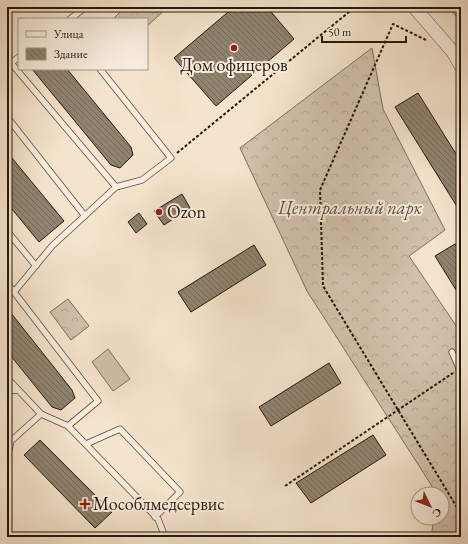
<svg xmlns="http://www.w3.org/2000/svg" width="468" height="544" font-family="'EB Garamond',serif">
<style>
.forest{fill:url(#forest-crowns);stroke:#7a6d5c}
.pitch{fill:#d1c1ac;stroke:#7a6d5c}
.building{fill:url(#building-back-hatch);stroke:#23190c}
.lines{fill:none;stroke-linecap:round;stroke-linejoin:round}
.service-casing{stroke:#584c3c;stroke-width:7}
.tertiary-casing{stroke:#584c3c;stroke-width:14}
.path{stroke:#23190c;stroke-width:2;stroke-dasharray:3 2;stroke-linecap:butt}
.service{stroke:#f8edde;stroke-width:5.5}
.tertiary{stroke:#f8edde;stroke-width:13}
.poi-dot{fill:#8f2418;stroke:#f8edde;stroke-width:1.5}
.labels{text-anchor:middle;stroke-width:4;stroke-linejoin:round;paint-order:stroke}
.poi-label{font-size:18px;fill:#23190c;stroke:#f8edde;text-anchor:start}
.park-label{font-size:18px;font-style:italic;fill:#574b3c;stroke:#f8edde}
</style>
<defs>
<pattern id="forest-crowns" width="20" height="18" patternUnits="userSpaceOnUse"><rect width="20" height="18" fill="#d1c1ac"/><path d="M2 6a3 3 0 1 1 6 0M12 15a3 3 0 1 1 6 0" fill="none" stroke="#b3a593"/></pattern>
<pattern id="building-back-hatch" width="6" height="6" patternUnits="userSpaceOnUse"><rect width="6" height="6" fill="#908370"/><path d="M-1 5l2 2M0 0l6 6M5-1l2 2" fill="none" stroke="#756a5a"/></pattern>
</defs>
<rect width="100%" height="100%" fill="#f5e4cd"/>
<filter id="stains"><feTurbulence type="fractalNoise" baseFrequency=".005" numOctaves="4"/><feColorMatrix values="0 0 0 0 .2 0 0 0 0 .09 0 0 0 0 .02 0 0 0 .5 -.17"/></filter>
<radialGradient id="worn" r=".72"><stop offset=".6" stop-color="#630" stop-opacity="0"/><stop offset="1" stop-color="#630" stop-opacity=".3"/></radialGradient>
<path class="forest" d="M125,7h43l-21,19v-7h-34z
M372,48l11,61 62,121 -36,26 52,77v204h-30l3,-19h8v-24h-5l-130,-203 -67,-143z
M68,299l21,27 -18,14 -21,-28z"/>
<path class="pitch" d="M108,349l22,30 -17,12 -21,-29z"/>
<path class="building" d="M234,7h33l27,32 -78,67 -42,-48z
M32,69h35l64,78 2,8 -13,13 -9,-3z
M418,93l43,69v51l-66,-106z
M7,152l57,69 -25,21 -32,-39z
M182,194l8,14 -26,17 -10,-14z
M139,213l8,11 -11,9 -8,-11z
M455,244l6,9v45l-26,-42z
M254,245l12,20 -75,47 -13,-20z
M7,308l65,82 3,8 -14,12 -9,-3 -45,-56z
M329,363l12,20 -70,43 -12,-19z
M373,435l13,20 -75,48 -15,-20z
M40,440l72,72 -17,16 -71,-73z"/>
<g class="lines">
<defs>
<path id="service" d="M452,7l9,9
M70,19l16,-12
M11,63l8,-6
M7,67l4,-4 105,124 -64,59 -38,46
M100,69l71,89 -29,22 -26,7
M7,117l78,99
M7,231l29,35
M7,283l91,118 -30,25
M452,352l7,16 2,-1
M7,378l34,36 27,12 90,93 7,18
M7,391l10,-1
M86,444l34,-15 60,63 -25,25
M7,459l4,-18 30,-27"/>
<path id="tertiary" d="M414,7l39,45 8,14"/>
</defs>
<use href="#service" class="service-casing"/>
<use href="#tertiary" class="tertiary-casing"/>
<path class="path" d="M426,40l-33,-16 -73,166 3,96 138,228
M177,153l178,-146
M285,486l168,-113
M456,537l5,-21"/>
<use href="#service" class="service"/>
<use href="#tertiary" class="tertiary"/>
</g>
<g class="poi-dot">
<circle cx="234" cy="48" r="4"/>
<circle cx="159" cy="212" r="4"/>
<path d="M83 498h4v4h4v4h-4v4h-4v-4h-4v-4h4z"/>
</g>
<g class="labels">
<g class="poi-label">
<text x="234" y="71" text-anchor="middle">Дом офицеров</text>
<text x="167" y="218">Ozon</text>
<text x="93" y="510">Мособлмедсервис</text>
</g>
<g class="park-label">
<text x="350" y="214">Центральный парк</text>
</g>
</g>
<rect width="468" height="544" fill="none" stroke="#f5e4cd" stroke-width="24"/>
<rect x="8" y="8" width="452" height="528" fill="none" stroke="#23190c" stroke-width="2"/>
<rect x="12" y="12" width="444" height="520" fill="none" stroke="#23190c"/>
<rect x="18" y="18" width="130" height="52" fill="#f8edde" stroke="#a3988a"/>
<rect x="26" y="31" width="20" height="6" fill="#f8edde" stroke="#a3988a"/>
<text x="54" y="38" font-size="12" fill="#23190c">Улица</text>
<rect x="26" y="48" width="20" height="12" fill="url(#building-back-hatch)" stroke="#a3988a"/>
<text x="54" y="58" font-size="12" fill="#23190c">Здание</text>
<g transform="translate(430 506) rotate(133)"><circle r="19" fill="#f8edde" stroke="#a3988a"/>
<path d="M0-3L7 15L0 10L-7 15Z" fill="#8f2418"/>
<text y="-6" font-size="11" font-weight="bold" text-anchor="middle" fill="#23190c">С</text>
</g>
<path d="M322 36v6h84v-6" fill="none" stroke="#23190c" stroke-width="2"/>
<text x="328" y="36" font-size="12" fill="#23190c" stroke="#f8edde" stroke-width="3" paint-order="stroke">50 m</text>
<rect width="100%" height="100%" filter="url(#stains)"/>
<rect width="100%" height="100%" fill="url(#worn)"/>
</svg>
